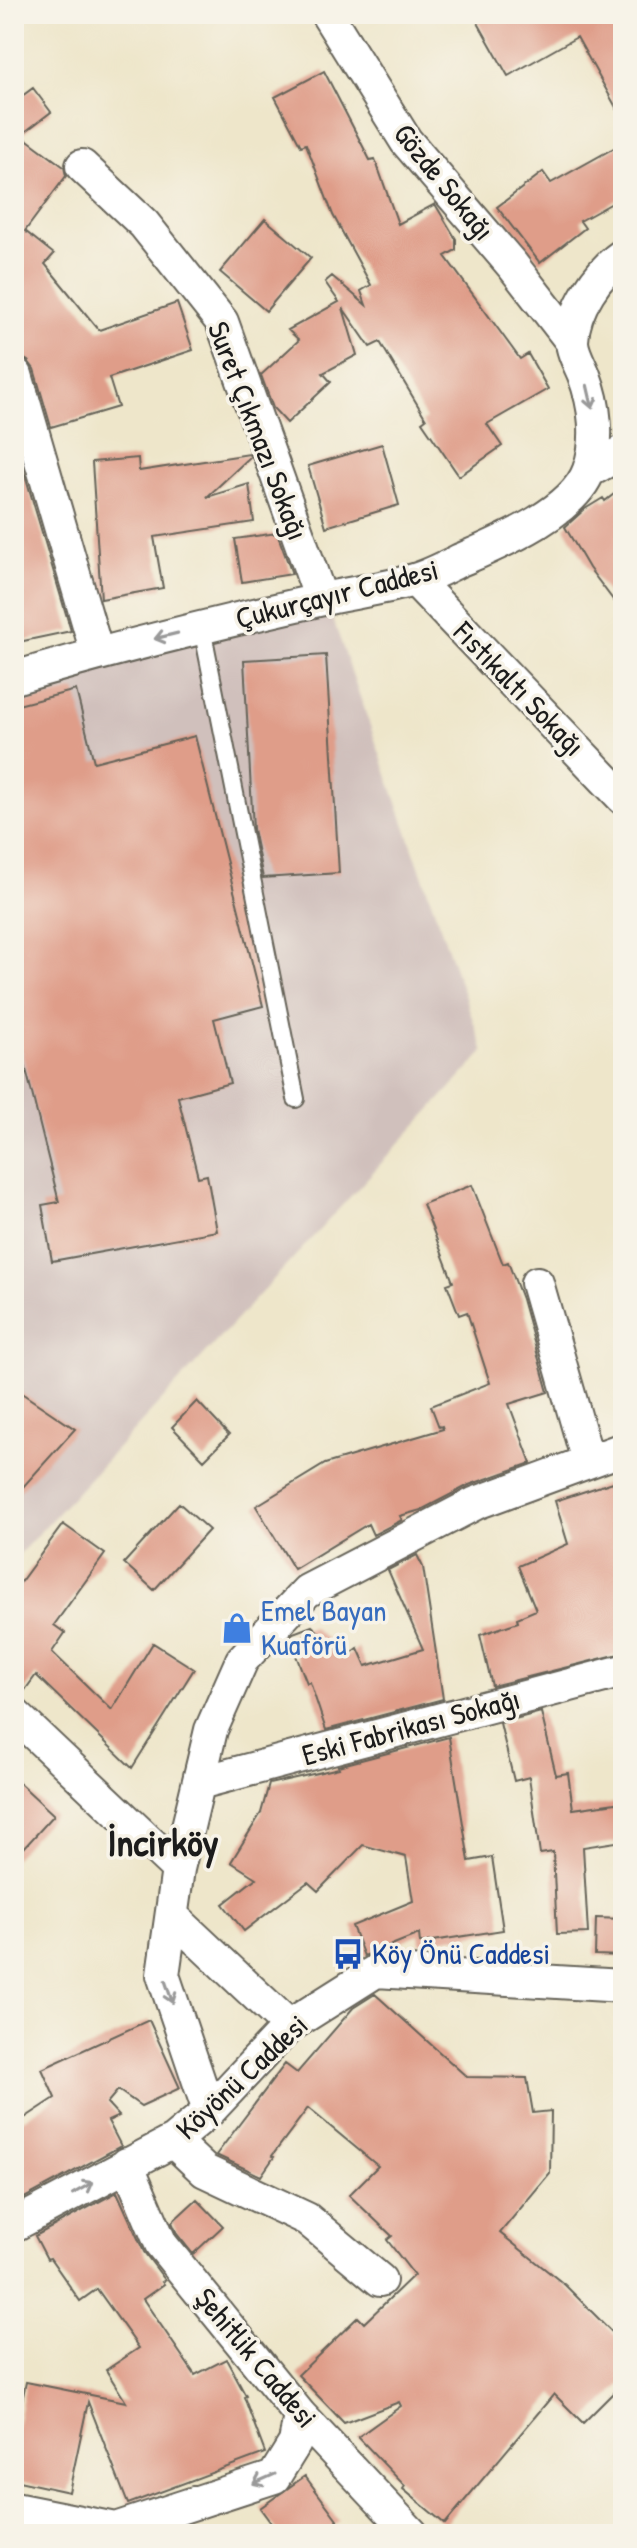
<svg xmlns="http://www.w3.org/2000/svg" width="637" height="2548" font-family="'Patrick Hand',sans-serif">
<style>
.industrial{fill:#d0c0bc}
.building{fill:#df9d89}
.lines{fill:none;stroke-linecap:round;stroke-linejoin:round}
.service-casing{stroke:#666359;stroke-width:20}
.minor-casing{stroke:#666359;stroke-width:36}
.service{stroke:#fff;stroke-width:16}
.minor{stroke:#fff;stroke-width:32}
.oneway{stroke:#999}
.labels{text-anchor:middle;stroke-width:7;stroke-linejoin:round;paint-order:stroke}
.street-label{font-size:30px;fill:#1c1c1c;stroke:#f7f3e8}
.shop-label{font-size:30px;fill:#366cbe;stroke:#f7f3e8;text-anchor:start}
.transit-label{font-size:30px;fill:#164399;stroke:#f7f3e8;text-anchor:start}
.district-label{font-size:38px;font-weight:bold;fill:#1c1c1c;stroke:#f7f3e8}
</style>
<rect width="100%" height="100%" fill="#f7f3e8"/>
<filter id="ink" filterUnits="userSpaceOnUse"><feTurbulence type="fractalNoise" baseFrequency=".0125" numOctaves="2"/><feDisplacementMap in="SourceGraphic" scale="16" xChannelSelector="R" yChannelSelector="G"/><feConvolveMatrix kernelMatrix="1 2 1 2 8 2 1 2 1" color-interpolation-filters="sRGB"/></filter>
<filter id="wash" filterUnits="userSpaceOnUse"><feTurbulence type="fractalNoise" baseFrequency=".006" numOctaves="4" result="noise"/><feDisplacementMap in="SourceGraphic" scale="32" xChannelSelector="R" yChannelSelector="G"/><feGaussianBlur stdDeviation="1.8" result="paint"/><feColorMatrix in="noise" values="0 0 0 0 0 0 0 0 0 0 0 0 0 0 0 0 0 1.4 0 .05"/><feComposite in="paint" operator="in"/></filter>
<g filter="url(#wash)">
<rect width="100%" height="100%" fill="#eee6ca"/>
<path class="industrial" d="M330,611l154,441 -470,508v-880z"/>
<g id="blocks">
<path class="building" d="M473,14h150v106l-46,-83 -69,39z
M324,71l46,89 5,-1 23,65 37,-20 21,35v11l-11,6 75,103 8,-5 20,35 -61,35 15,22 -43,30 -37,-54 4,-3 -46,-77 -10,5 -27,-39 14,47 -34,18 8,9 -44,41 -14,-15 -12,-33 38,-35 -11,-10 51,-28 -14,-20 7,-6 34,29 -5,-14 10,-6 -38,-70 -27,-71 -5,2 -26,-49z
M33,88l18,24 -30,23 43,32 2,9 -41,55 29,23 -9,10 54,66 78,-27 16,47 -84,28 9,29 -67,20 -17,-58 -6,-8 -7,-4h-7v-255z
M623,143v54l-43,24 5,7 -45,35 -43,-56 46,-35 8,11z
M265,219l46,39 -45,53 -46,-39z
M16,444l55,187 -57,12v-198z
M382,444l17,61 -73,22 -18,-61z
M249,454l1,3 -43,40 42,-13 5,38 -100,15 9,51 -62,11 -9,-137 46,-4 1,13z
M623,487v126l-34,-45 -24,-41 20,-18 18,-11 2,3z
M277,533l15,41 -50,8 -7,-43z
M326,655l13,218 -76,5 -10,-49 -9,-169z
M76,690l18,72 101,-26 68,270 -49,13 16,64 -52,14 20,80 9,-2 10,56 -165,30 -10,-56 17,-3 -45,-181v-315z
M472,1185l31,79 5,-2 14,37 26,93 -39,12 22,59 -62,22 -48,25 -21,6 2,4 -29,15 -5,-11 -74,45 -38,-63 69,-42 118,-35 -1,-3 -3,1 -8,-21 59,-23 -23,-71 -8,3 -12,-31 6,-2 -30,-78z
M14,1388l61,41 -61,68z
M197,1401l32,34 -25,25 -32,-33z
M613,1482l10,31v140l-131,33 -12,-51 38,-13 -1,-4 19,-8 -18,-44 50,-22 -13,-43z
M179,1503l30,27 -55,60 -30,-27z
M63,1524l42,30 -51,71 11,8 -13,19 60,58 41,-67 41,26 -62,99 -96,-93 -16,22 -6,-1v-105z
M417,1555l6,12 20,132 -117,31 -16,-48 -3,1 -18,-45 4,-5 19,-7 34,31 12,-9 8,18 57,-17 -35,-79z
M541,1712l15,63 12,-2 5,36 50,-7v39l-40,6 5,86 -31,1 -4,-82 -13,2 -11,-77 -15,4 -14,-58z
M449,1737l20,124 23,-4 11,73 -83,13 -1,-9 -55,22 -12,-30 61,-25 -7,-44 -43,-12 -45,46 -10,-9 -64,49 -21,-27 33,-26 -25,-16 30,-49 8,-29 70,-16 -1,-2z
M14,1778l40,37 -40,44z
M596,1918l27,1v37l-28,-1z
M375,1994l92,83 60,1 6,35 18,-2 -1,62 -50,60 65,52 58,58v40l-40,40 -29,-29 -109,130 -42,-35 2,-3 -47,-49 43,-31 -2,-4 -55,21 -46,-48 60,-58 6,6 50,-48 -27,-35 5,-4 -43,-41 29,-29 -70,-58 -36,48 2,1 -13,19 -45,-21 69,-91 12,9 56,-65z
M149,2020l31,68 -39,18 -23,-16 -11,13 12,13 -11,5 13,25 -104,56 -3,-6v-71l41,-27 -13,-29z
M117,2192l27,60 21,28 -3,2 2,2 -21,15 52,76 31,-16 20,37 -2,1 21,56 -137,51 -40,-102 -19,90 -55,-12v-42l12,-56 100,20 -20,-32 33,-22 -42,-59 -17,12 -30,-43 -3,1 -12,-23z
M197,2199l26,27 -30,28 -16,-20 -5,-12z
M305,2476l34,46 -17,12h-43l-19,-26z"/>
</g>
</g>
<g filter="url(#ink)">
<use href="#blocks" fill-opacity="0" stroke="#666359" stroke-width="2"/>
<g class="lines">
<defs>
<path id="service" d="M202,628l94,471"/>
<path id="minor" d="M327,14l79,127 107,125 59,76
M82,166l62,58 78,98 99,277
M16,375l81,278
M589,471l34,-19
M415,580l208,218
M14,678c101,-30 203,-55 305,-78 31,-7 64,-11 95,-20 15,-4 30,-12 44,-19 39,-17 116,-48 131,-91 11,-30 6,-66 -5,-95 -4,-10 -12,-24 -12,-34 1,-32 26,-69 51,-86
M537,1283l51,178
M14,1714l164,155
M199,1783l424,-112
M172,1916l117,110
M209,2111l-46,-136 15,-106 33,-139 31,-70 65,-69 169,-88 147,-54
M173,2141l32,30 102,48 73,61
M127,2164l34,80 139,171 112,119
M14,2225l159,-84 36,-30 80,-85 87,-55 247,15
M14,2509l101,20 159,-52 21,-34 5,-28"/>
</defs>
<use href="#service" class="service-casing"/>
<use href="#minor" class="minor-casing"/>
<use href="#service" class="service"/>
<use href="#minor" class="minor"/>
</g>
<defs><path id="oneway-shaft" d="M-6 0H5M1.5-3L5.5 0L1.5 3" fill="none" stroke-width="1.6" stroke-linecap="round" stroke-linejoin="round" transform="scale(2)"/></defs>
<g class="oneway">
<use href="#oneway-shaft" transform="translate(590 397) rotate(77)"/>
<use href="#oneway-shaft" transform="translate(166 636) rotate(166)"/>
<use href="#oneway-shaft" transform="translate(169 1992) rotate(71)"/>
<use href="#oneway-shaft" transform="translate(83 2188) rotate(-29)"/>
<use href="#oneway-shaft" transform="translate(264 2479) rotate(156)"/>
</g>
</g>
<defs>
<symbol id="shop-bare" viewBox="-9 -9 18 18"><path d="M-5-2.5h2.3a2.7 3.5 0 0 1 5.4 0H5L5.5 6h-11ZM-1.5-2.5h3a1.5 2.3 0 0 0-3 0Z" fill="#3f7fe0" stroke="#f7f3e8" stroke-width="2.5" paint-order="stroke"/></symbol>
<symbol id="bus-bare" viewBox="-9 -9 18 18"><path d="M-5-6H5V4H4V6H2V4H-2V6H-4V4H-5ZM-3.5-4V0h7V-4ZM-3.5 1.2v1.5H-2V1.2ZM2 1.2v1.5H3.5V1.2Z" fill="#1a4fb4" stroke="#f7f3e8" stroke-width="2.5" paint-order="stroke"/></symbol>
</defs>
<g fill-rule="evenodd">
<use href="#shop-bare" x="215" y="1606" width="44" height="44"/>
<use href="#bus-bare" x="326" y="1932" width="44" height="44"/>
</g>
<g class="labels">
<g class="street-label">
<text transform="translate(444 182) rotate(51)" y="10">Gözde Sokağı</text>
<text transform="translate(258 431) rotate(69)" y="10">Suret Çıkmazı Sokağı</text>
<text transform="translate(337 594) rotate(-14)" y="10">Çukurçayır Caddesi</text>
<text transform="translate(519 689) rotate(46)" y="10">Fıstıkaltı Sokağı</text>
<text transform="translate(411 1727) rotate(-15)" y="10">Eski Fabrikası Sokağı</text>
<text transform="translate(242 2077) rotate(-43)" y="10">Köyönü Caddesi</text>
<text transform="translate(256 2358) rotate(50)" y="10">Şehitlik Caddesi</text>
</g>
<g class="shop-label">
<text x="261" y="1621">Emel Bayan<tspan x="261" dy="34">Kuaförü</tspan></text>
</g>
<g class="transit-label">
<text x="372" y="1964">Köy Önü Caddesi</text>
</g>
<g class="district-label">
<text x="163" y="1856">İncirköy</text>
</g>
</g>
<rect width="637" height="2548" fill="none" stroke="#f7f3e8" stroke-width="48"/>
</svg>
